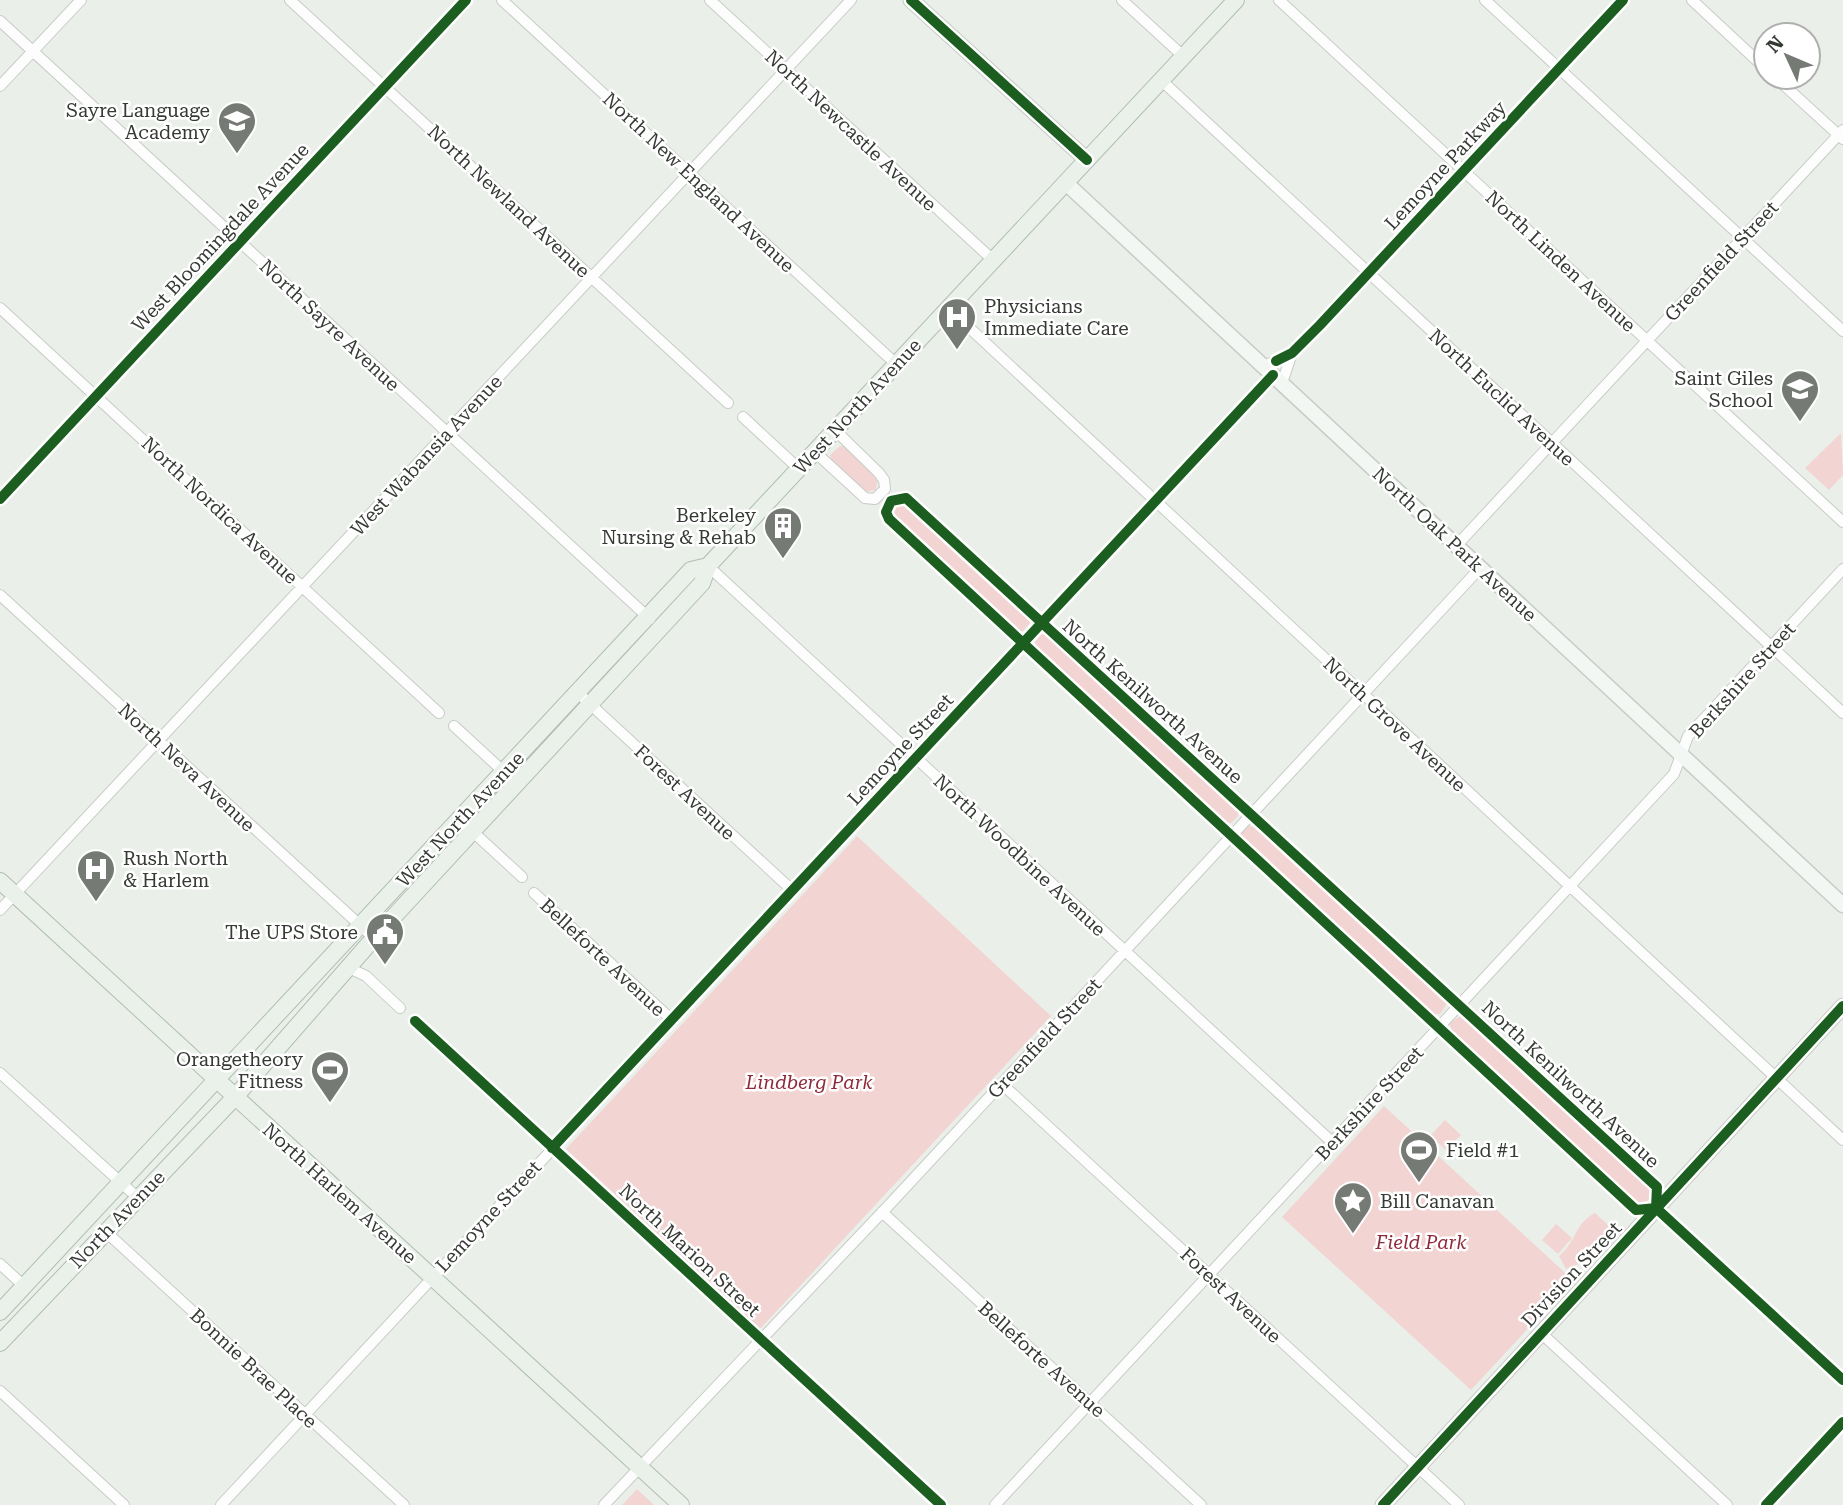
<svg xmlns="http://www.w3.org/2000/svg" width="1843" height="1505" font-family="'Roboto Serif',serif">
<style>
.green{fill:#f2d4d3}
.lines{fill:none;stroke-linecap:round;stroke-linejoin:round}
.street-casing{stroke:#c7ccc6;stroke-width:12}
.secondary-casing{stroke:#c7ccc6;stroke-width:17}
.primary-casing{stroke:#b0beaf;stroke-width:18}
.street{stroke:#fcfdfc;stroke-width:10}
.secondary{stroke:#f3f7f3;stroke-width:14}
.primary{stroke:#eaf1ea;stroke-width:16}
.cycleway-casing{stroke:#fff;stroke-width:15}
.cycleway{stroke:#1b5e20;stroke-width:10}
.labels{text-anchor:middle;stroke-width:5;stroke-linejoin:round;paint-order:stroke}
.poi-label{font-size:19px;fill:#363a35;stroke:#fff;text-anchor:end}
.street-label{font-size:19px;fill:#363a35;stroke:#fff}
.park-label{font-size:19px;font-style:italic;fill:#8e2a39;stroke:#fff}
</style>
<rect width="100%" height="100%" fill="#eaf0e9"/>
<path class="green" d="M1841,433l2,42 -14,15 -24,-22z
M840,446h6l32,31 -2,13 -11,2 -33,-30 -2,-7z
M905,503l123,114 2,6 -7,8 -5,2 -127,-117 1,-11z
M1041,634h7l190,175v7l-7,7h-7l-188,-175 -1,-7z
M1248,826l7,1 192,176 -7,11h-8l-189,-175 -2,-7z
M857,836l194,180 -291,313 -194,-180z
M1462,1015l191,177 -8,13 -5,1 -189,-175 -1,-8z
M1384,1106l189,174 -102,110 -189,-173z
M1445,1120l16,15 -15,15 -16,-14z
M1595,1213l19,17 -33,33 -15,6 -7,-13c17,-14 16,-33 36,-43z
M1556,1224l16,14 -14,16 -16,-14z
M637,1489l17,16h-32z"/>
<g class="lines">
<defs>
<path id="street" d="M290,0l438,403
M502,0l394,364
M710,0l283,260
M1122,0l61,56
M1279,0l564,522
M1485,0l358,331
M1692,0l74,69
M0,21l650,598
M1775,77l68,62
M1161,80l682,633
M0,86l81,-86
M0,308l439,405
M948,308l895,832
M1264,366l28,-13 28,-28 303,-325
M1282,383l10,-30
M743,417l56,52
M815,452l50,46 10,1 10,-10 -1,-9 -5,-7 -44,-43
M0,499l466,-499
M1457,545l386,-415
M708,566l624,576
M0,595l374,343
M577,692l215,198
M454,726l63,58
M459,819l63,58
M534,893l138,127
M0,910l851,-910
M349,968l17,8 34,32
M415,1021l526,484
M0,1073l138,125
M1002,1084l457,421
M1656,1208l1,-21 -751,-689 -15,3 -5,11 3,7 747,691 20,-2 187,172
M882,1212l319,293
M105,1231l299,274
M0,1264l24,22
M1541,1333l186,172
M0,1391l124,114
M221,1505l1052,-1130
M604,1505l286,-301 591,-637
M995,1505l679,-731 14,-38 155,-167
M1766,1505l77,-83"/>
<path id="secondary" d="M911,0l176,160
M1066,183l777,722
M1383,1505l460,-499"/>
<path id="primary" d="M0,881l681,624
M0,1312l691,-742 17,-4
M0,1343l235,-246 139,-159 328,-355 6,-17 528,-566"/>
</defs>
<use href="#street" class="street-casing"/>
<use href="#secondary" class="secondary-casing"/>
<use href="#primary" class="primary-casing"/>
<use href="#street" class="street"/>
<use href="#secondary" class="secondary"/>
<use href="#primary" class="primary"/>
<defs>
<path id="cycleway" d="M911,0l176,160
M1276,361l16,-8 28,-28 303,-325
M0,499l466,-499
M415,1021l526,484
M552,1148l721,-773
M1656,1208l1,-21 -751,-689 -15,3 -5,11 3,7 747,691 20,-2 187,172
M1383,1505l460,-499
M1766,1505l77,-83"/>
</defs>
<use href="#cycleway" class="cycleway-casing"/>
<use href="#cycleway" class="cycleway"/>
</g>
<defs>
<symbol id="school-pin" viewBox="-11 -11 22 30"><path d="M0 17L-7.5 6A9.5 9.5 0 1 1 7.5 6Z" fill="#757a74" stroke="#fff"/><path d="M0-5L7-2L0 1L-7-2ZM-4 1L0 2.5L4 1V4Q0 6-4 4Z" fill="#fff"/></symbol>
<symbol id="hospital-pin" viewBox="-11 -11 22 30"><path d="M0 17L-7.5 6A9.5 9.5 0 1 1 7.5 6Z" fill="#757a74" stroke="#fff"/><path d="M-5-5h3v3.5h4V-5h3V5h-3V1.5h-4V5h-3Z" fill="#fff"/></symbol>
<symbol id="building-pin" viewBox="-11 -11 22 30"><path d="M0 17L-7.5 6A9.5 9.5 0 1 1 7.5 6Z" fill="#757a74" stroke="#fff"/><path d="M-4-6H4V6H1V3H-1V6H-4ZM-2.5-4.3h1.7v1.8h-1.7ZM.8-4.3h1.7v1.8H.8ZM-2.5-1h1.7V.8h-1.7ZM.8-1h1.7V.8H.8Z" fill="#fff"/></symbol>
<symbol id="civic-pin" viewBox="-11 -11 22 30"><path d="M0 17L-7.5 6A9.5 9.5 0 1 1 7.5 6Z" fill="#757a74" stroke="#fff"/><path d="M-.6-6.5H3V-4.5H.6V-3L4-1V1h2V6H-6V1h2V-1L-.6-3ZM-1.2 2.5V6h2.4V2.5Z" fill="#fff"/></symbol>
<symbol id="stadium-pin" viewBox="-11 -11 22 30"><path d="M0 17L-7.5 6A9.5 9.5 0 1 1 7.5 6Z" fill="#757a74" stroke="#fff"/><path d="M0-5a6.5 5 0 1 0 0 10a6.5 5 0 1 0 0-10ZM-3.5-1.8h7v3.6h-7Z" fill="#fff"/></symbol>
<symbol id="sight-pin" viewBox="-11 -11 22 30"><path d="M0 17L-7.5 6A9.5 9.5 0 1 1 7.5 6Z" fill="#757a74" stroke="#fff"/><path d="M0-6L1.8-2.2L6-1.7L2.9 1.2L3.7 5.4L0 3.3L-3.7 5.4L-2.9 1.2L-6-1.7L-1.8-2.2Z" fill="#fff"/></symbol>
</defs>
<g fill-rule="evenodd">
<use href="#school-pin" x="215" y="99" width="44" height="60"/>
<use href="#hospital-pin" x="935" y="295" width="44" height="60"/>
<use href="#school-pin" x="1778" y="367" width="44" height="60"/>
<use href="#building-pin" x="761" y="504" width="44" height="60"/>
<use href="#hospital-pin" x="74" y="847" width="44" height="60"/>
<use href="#civic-pin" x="363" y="910" width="44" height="60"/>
<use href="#stadium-pin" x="308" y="1048" width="44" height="60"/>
<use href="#stadium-pin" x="1397" y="1128" width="44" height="60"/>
<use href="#sight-pin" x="1331" y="1179" width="44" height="60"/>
</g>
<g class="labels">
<g class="poi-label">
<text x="210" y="117">Sayre Language<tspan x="210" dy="22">Academy</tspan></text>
<text x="984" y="313" text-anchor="start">Physicians<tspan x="984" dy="22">Immediate Care</tspan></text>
<text x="1773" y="385">Saint Giles<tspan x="1773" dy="22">School</tspan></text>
<text x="756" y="522">Berkeley<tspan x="756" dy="22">Nursing &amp; Rehab</tspan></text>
<text x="123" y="865" text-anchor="start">Rush North<tspan x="123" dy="22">&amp; Harlem</tspan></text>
<text x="358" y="939">The UPS Store</text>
<text x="303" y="1066">Orangetheory<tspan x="303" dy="22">Fitness</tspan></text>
<text x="1446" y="1157" text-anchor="start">Field #1</text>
<text x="1380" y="1208" text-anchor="start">Bill Canavan</text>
</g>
<g class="street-label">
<text transform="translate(851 130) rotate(43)" y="7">North Newcastle Avenue</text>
<text transform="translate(1445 165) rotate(-47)" y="7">Lemoyne Parkway</text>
<text transform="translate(699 182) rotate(43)" y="7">North New England Avenue</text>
<text transform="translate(509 201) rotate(43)" y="7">North Newland Avenue</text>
<text transform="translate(220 237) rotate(-47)" y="7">West Bloomingdale Avenue</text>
<text transform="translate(1561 261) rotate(43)" y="7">North Linden Avenue</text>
<text transform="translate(1721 261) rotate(-47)" y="7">Greenfield Street</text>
<text transform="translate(330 325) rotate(43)" y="7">North Sayre Avenue</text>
<text transform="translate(1502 397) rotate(43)" y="7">North Euclid Avenue</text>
<text transform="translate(857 406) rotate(-47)" y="7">West North Avenue</text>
<text transform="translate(426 455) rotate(-47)" y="7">West Wabansia Avenue</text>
<text transform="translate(220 510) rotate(43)" y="7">North Nordica Avenue</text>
<text transform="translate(1455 544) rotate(43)" y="7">North Oak Park Avenue</text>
<text transform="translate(1742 680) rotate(-48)" y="7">Berkshire Street</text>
<text transform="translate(1153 701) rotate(42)" y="7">North Kenilworth Avenue</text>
<text transform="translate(1395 724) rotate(43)" y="7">North Grove Avenue</text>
<text transform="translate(900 749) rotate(-47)" y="7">Lemoyne Street</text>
<text transform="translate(187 767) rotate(43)" y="7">North Neva Avenue</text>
<text transform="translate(685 792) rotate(43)" y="7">Forest Avenue</text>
<text transform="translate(460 819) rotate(-47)" y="7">West North Avenue</text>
<text transform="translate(1020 855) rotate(43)" y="7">North Woodbine Avenue</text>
<text transform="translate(603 957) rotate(43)" y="7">Belleforte Avenue</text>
<text transform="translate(1044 1038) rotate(-47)" y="7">Greenfield Street</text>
<text transform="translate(1571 1084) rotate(43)" y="7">North Kenilworth Avenue</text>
<text transform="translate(1369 1103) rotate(-47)" y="7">Berkshire Street</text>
<text transform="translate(340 1193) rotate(42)" y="7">North Harlem Avenue</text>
<text transform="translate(488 1216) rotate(-47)" y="7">Lemoyne Street</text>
<text transform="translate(117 1219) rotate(-46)" y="7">North Avenue</text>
<text transform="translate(690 1250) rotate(43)" y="7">North Marion Street</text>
<text transform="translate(1571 1274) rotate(-47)" y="7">Division Street</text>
<text transform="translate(1231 1295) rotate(43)" y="7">Forest Avenue</text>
<text transform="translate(1042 1359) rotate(42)" y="7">Belleforte Avenue</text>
<text transform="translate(254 1368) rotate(43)" y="7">Bonnie Brae Place</text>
</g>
<g class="park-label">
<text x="809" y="1089">Lindberg Park</text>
<text x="1421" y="1249">Field Park</text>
</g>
</g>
<g transform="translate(1787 56) rotate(314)"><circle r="33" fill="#ffffff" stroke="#afb0ae" stroke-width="2"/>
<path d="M0-5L12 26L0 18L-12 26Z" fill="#757a74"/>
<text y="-10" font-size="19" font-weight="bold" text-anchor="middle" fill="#363a35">N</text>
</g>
</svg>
